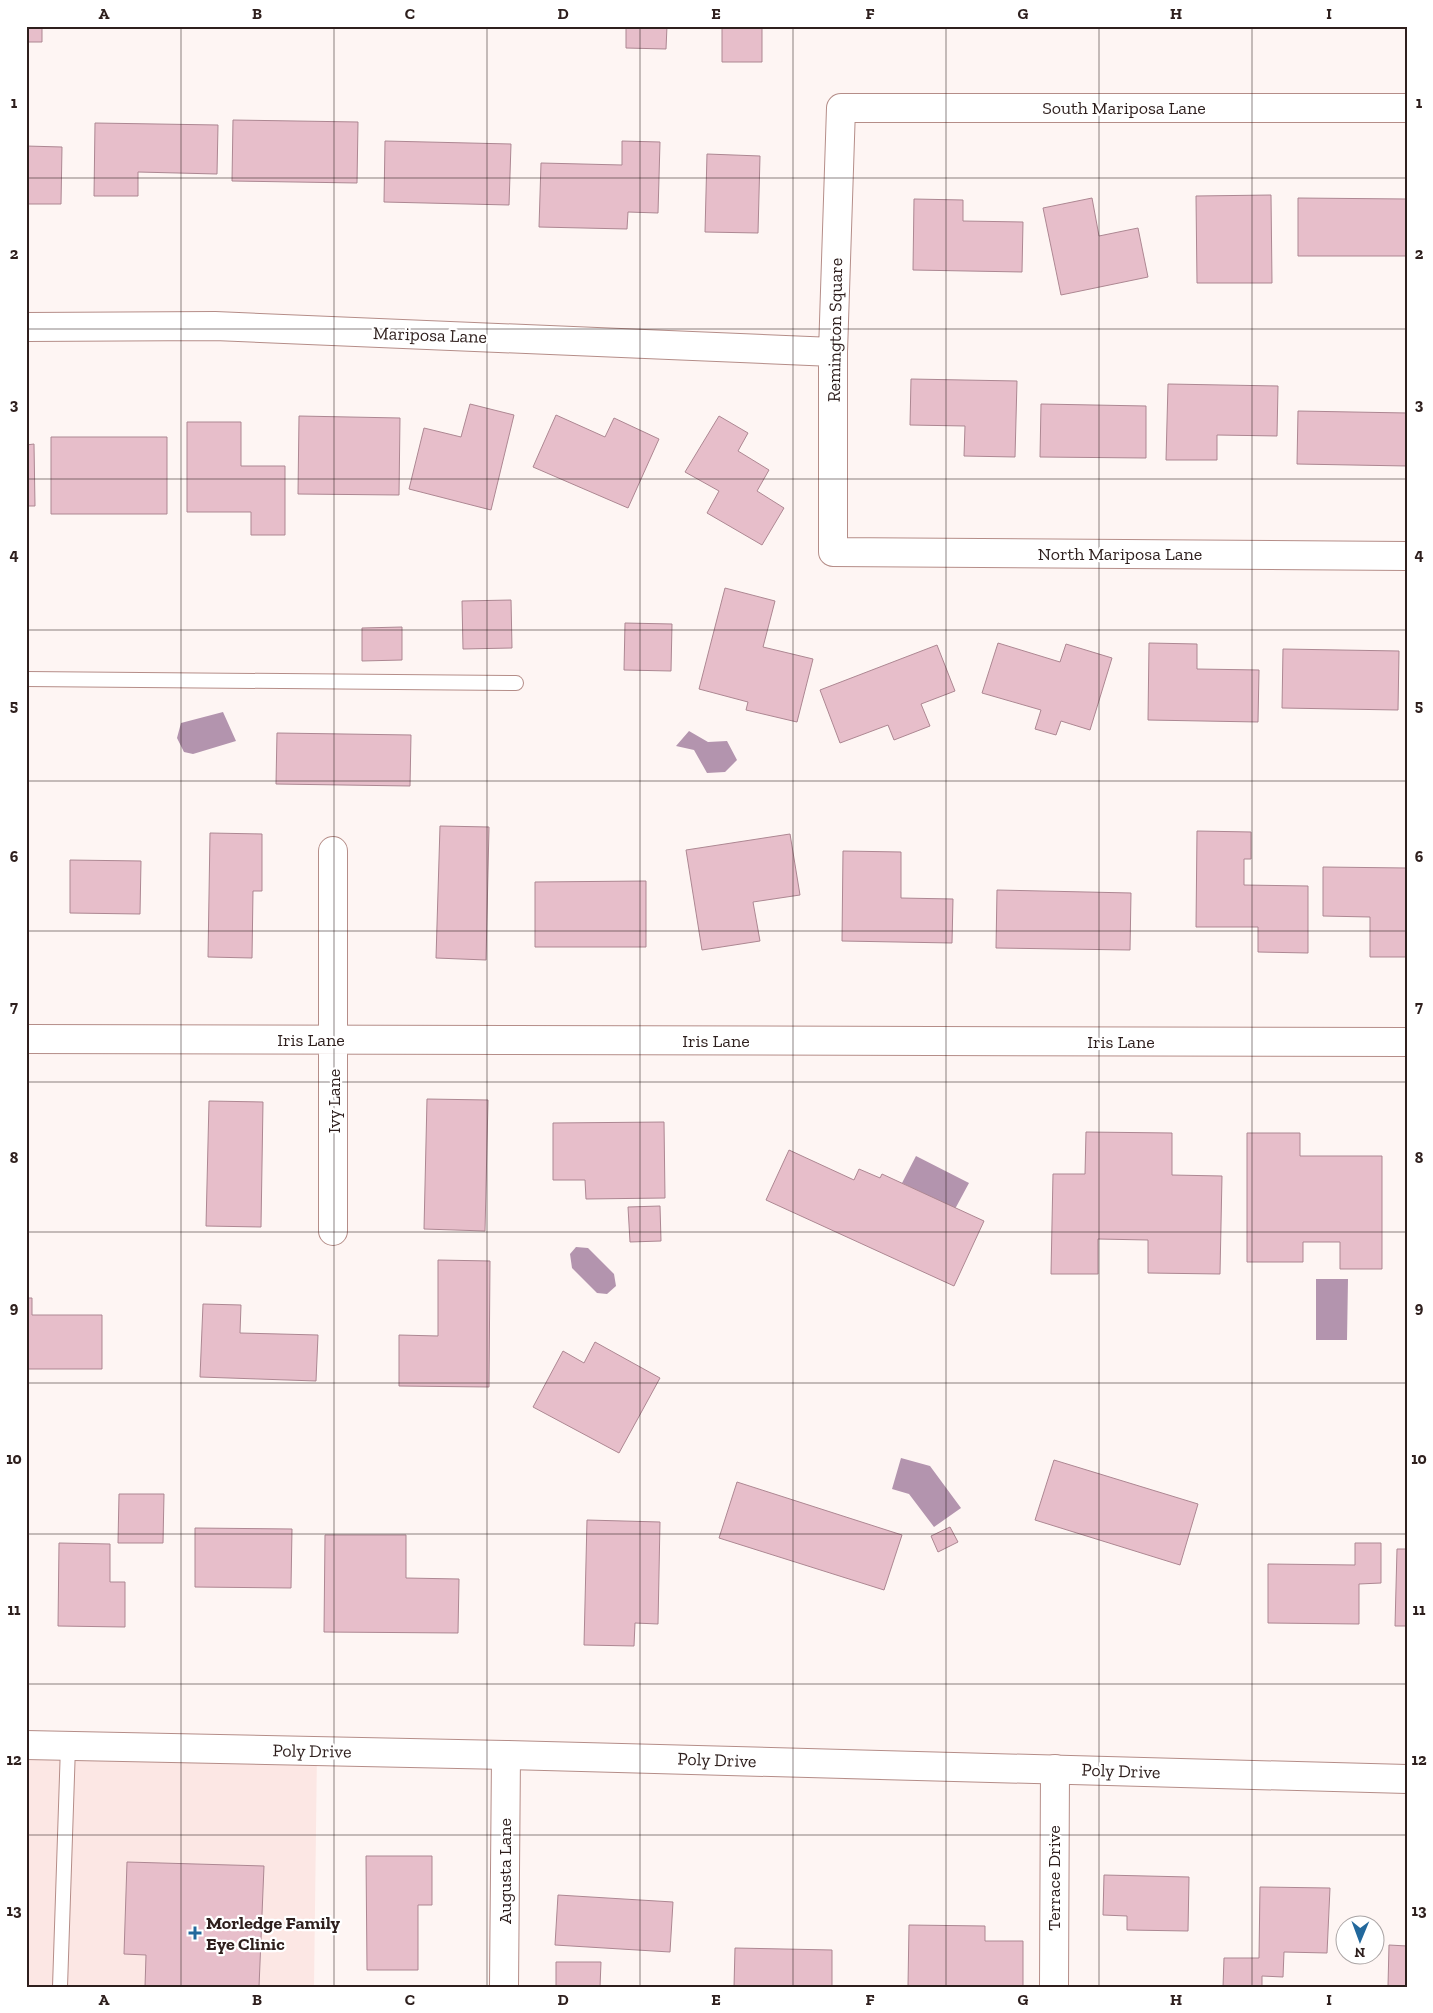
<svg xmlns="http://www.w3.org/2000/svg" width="1433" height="2013" font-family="'Zilla Slab',serif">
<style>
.built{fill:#fce7e4}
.water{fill:#b394ae}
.building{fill:#e7beca;stroke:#ad8792}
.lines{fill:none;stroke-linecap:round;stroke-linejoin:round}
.lane-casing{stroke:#b58d88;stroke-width:16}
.street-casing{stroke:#b58d88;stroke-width:30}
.secondary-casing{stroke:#b58d88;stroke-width:30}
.lane{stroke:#fff;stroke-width:14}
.street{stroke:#fff;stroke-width:28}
.secondary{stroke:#fff;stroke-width:28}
.grid{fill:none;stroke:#2e1f1d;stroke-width:1;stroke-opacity:0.55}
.poi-dot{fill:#22689c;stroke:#fff;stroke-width:2}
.labels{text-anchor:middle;stroke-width:4.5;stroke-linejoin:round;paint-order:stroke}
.street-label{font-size:18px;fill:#2e1f1d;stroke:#fff}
.poi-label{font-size:18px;font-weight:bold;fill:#2e1f1d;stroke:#fff;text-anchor:start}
.neatline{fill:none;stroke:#2e1f1d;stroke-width:2}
.grid-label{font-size:16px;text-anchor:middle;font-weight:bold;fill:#2e1f1d}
</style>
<rect width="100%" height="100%" fill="#fef5f3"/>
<path class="built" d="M26,1745l291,6 -3,236h-288z"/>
<path class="water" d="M223,712l13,29 -43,13 -9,-2 -7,-14 4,-15z
M689,731l19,11 19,-1 10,19 -12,12 -18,1 -13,-23 -18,-4z
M916,1156l53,27 -14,26 -53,-26z
M576,1247l12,1 26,26 2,12 -9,8 -10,-1 -25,-25 -2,-14z
M1316,1279h32l-1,61h-31z
M901,1458l29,8 31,42 -27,19 -25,-33 -17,-5z"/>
<path class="building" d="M26,26h16v16h-16z
M626,26h41l-1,23 -40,-1z
M722,26h40v36h-40z
M233,120l125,2 -1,61 -125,-2z
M95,123l123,2 -1,49 -79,-2v24h-44z
M385,141l126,3 -2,61 -125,-3z
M622,141l38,1 -2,71 -30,-1 -1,17 -88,-2 2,-64 81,2z
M26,146l36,1 -1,57h-35z
M707,154l53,2 -2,77 -53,-1z
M1271,195l1,88h-75l-1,-87z
M1092,198l7,38 39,-8 10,49 -87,18 -18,-87z
M1298,198l109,1v57h-109z
M914,199l49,1v21l60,1 -1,50 -109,-2z
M911,379l106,2 -2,76 -51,-1 1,-30 -55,-1z
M1168,384l110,2 -1,50 -60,-1v25h-51z
M470,404l44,11 -23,95 -82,-21 15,-61 37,9z
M1041,404l105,2v52l-106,-1z
M1298,411l109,2v53l-110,-2z
M556,415l49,22 9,-19 45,21 -31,69 -95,-41z
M299,416l101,2 -1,77 -101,-1z
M719,416l29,17 -10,18 31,19 -12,21 27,17 -22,37 -55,-32 12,-22 -34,-19z
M187,422h54v44h44v69h-34v-23h-64z
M51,437h116v77h-116z
M34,444l1,62h-9v-61z
M725,588l50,13 -12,46 50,12 -16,63 -51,-12 2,-8 -49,-13z
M511,600l1,48 -49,1 -1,-48z
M625,623l47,1 -1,47 -47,-1z
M402,627v33l-40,1v-33z
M998,643l62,19 6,-18 46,14 -22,72 -29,-9 -5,14 -21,-6 6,-19 -59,-17z
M1149,643l48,1v25l62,1 -1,52 -110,-2z
M937,645l18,46 -34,13 9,22 -36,14 -6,-15 -48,18 -20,-53z
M1283,649l116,2 -1,59 -116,-2z
M277,733l134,2 -1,51 -134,-2z
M440,826l49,1 -3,133 -50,-2z
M1197,831l54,1v27h-7v26l64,1v67l-50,-1v-25h-62z
M210,833l52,1v57h-9l-1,67 -44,-1z
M790,834l10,61 -47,7 7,39 -58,9 -16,-100z
M843,851l58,1v46l52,1 -1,44 -110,-2z
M70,860l71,1 -1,53 -70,-1z
M1323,867l84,1v89h-37v-40l-47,-1z
M646,881v66h-111v-65z
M997,890l134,3 -1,57 -134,-2z
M427,1099l61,1 -3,131 -61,-2z
M209,1101l54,1 -2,125 -55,-1z
M664,1122l1,76 -79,1 -1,-19h-32v-57z
M1086,1132l86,1v42l50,1 -2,98 -72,-1v-33l-50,-1v35h-47l2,-100h32z
M1247,1133h53v23h82v113h-42v-27h-37v20h-56z
M789,1150l65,30 5,-11 21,9 2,-4 102,47 -30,65 -188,-86z
M660,1206l1,35 -31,1 -2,-35z
M438,1260l52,1 -1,126 -90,-1v-51l39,1z
M26,1298h6v17h70v54h-76z
M203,1304l38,1 -1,28 78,2 -2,46 -116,-4z
M595,1342l65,36 -41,75 -86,-46 30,-56 21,12z
M1054,1460l144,44 -18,61 -145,-45z
M737,1482l165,53 -18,55 -165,-52z
M119,1494h45l-1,49h-45z
M587,1520l73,2 -2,102 -23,-1 -1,23 -50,-1z
M950,1527l8,15 -20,10 -7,-16z
M195,1528l97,1 -1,59 -96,-1z
M325,1535h81v43l53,1 -1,54 -134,-1z
M59,1543l51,1v38h15v45l-67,-1z
M1355,1543h26v40l-22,1v40l-91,-1v-59l87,1z
M1397,1549h10v77h-12z
M366,1856h66v49h-14v65h-51z
M127,1862l137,4 -5,121h-114l1,-32 -22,-1z
M1104,1875l85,2 -1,54 -61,-1v-14l-24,-1z
M1260,1887l70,1 -3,65 -43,-1 -1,25 -21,-1v11h-39l1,-29h35z
M558,1895l115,7 -3,50 -115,-7z
M909,1925l76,1v15h38v46l-115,-1z
M1389,1945l18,1v40h-19z
M735,1948l97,2v37h-98z
M556,1962h45l-1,25h-44z"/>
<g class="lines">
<defs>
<path id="lane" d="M26,679l490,4
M60,1987l8,-241"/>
<path id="street" d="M1407,108h-566l-8,244v200l574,4
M26,327l189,-1 618,26
M333,851v380
M26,1039l1381,3
M504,1987l2,-232
M1054,1987l1,-218"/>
<path id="secondary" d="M26,1745l480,10 901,24"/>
</defs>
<use href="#lane" class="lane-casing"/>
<use href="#street" class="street-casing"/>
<use href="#secondary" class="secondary-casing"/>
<use href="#lane" class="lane"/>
<use href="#street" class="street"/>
<use href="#secondary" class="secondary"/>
</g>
<path class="grid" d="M181,26v1961M334,26v1961M487,26v1961M640,26v1961M793,26v1961M946,26v1961M1099,26v1961M1252,26v1961M26,178h1381M26,329h1381M26,479h1381M26,630h1381M26,781h1381M26,931h1381M26,1082h1381M26,1232h1381M26,1383h1381M26,1534h1381M26,1684h1381M26,1835h1381"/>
<path class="poi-dot" d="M192.5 1925.5h5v5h5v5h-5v5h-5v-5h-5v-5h5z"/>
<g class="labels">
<g class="street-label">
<text x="1124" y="114">South Mariposa Lane</text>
<text transform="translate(835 330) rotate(-89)" y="6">Remington Square</text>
<text transform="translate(430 335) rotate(2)" y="6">Mariposa Lane</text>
<text x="1120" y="560">North Mariposa Lane</text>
<text x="311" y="1046">Iris Lane</text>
<text x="716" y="1047">Iris Lane</text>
<text x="1121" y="1048">Iris Lane</text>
<text transform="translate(334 1101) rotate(-90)" y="6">Ivy Lane</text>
<text transform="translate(312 1751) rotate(1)" y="6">Poly Drive</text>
<text transform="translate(717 1760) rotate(2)" y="6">Poly Drive</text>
<text transform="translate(1121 1771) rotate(2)" y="6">Poly Drive</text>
<text transform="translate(505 1871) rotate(-90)" y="6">Augusta Lane</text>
<text transform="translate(1054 1878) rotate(-90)" y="6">Terrace Drive</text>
</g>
<g class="poi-label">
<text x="206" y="1929">Morledge Family<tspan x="206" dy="21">Eye Clinic</tspan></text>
</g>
</g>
<rect width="1433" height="2013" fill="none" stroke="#ffffff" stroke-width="55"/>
<g transform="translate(1360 1940) rotate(181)"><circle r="24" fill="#ffffff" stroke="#aba5a5"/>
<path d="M0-4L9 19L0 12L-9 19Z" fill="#22689c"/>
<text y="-8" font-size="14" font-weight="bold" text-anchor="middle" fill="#2e1f1d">N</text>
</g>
<rect x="28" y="28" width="1378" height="1958" class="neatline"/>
<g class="grid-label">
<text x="104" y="19">A</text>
<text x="257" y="19">B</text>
<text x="410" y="19">C</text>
<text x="563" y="19">D</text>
<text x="716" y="19">E</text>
<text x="870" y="19">F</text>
<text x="1023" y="19">G</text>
<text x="1176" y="19">H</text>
<text x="1329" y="19">I</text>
<text x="14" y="108">1</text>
<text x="1419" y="108">1</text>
<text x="14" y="259">2</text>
<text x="1419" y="259">2</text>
<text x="14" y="410">3</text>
<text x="1419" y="410">3</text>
<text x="14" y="560">4</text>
<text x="1419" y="560">4</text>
<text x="14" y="711">5</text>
<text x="1419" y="711">5</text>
<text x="14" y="862">6</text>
<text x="1419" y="862">6</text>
<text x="14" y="1012">7</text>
<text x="1419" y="1012">7</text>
<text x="14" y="1163">8</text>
<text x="1419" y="1163">8</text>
<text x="14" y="1313">9</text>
<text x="1419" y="1313">9</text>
<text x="14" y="1464">10</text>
<text x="1419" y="1464">10</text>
<text x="14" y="1615">11</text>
<text x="1419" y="1615">11</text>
<text x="14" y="1765">12</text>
<text x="1419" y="1765">12</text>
<text x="14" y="1916">13</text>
<text x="1419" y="1916">13</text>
<text x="104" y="2005">A</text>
<text x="257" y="2005">B</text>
<text x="410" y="2005">C</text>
<text x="563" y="2005">D</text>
<text x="716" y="2005">E</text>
<text x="870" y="2005">F</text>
<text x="1023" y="2005">G</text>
<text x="1176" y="2005">H</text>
<text x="1329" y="2005">I</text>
</g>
</svg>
